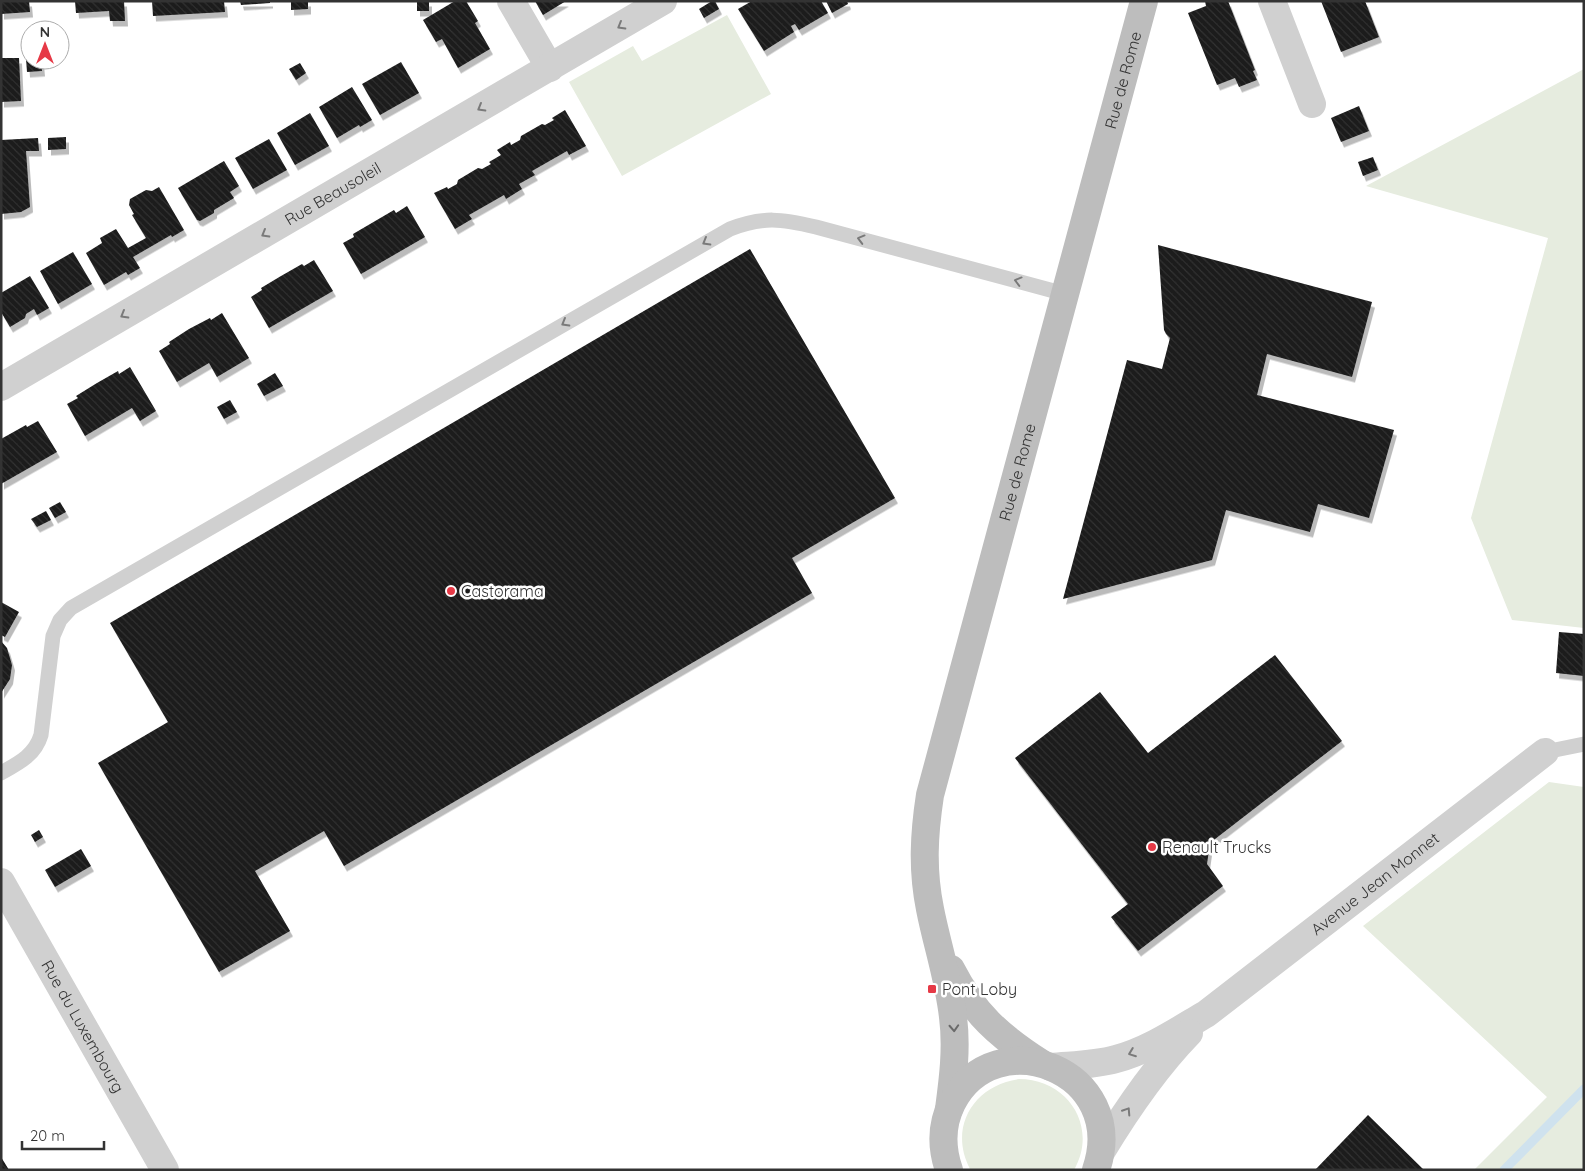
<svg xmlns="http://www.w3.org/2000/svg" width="1585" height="1171" font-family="Quicksand,sans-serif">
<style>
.green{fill:#e6ecdf}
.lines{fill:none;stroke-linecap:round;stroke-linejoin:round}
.stream{stroke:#cfe2ee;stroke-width:9}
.building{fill:url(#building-back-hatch);filter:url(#shadow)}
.lane{stroke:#d0d0d0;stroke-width:15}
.street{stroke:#d0d0d0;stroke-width:28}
.secondary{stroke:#bdbdbd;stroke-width:28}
.oneway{stroke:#7a7a7a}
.oneway2{stroke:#6a6a6a}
.poi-dot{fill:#e63946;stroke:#fff;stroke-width:2}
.labels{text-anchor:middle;stroke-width:5;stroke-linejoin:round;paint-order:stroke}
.street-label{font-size:16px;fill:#333;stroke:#fff}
.poi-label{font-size:16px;fill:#333;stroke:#fff;text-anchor:start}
</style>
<defs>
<pattern id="building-back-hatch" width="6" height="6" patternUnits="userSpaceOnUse" patternTransform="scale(1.25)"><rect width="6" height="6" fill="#1a1a1a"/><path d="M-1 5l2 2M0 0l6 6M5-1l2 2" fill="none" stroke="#333"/></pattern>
<filter id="shadow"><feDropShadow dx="3" dy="5.5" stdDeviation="0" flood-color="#0004"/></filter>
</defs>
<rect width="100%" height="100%" fill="#fff"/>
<path class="green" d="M727,15l44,79 -149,82 -53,-94 64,-36 9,15z
M1584,69v559l-72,-8 -41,-102 77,-280 -182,-52z
M1549,782l35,5v383h-110l73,-73 -184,-171z
M1019,1079c48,0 80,47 55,91l-104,-1c-22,-42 4,-84 49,-90z"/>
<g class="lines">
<path class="stream" d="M1504,1170l80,-81"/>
</g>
<path class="building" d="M1,1h28l1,11 -29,2z
M75,1h49l1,20h-15l-1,-10 -33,2z
M152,1h72l1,11 -72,4z
M240,1h30v2l-29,2z
M291,1h17v8l-17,1z
M417,1h12v10h-12z
M455,1h11l12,20 -3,2 15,26 -32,19 -16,-29 -6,3 -13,-22z
M535,1h31l-23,14z
M712,1h3l4,8 -15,9 -5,-9z
M752,1h69l7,12 -29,17 -4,-6 -4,2 3,6 -30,19 -26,-42z
M826,1h21l1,3 -16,9z
M1205,1h23l27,69 -2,1 4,9 -18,7 -4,-9 -18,7 -29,-72 18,-7z
M1321,1h44l14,36 -38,15z
M1,58h18l2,43 -20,1z
M26,59l15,1 1,11 -15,1z
M401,62l18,31 -39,22 -18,-31z
M300,63l6,10 -10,7 -7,-11z
M352,87l20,33 -12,7 -1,-2 -22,13 -18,-31z
M1359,106l10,25 -28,11 -10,-24z
M565,110l21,36 -17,9 -2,-4 -35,20 3,4 -16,9 3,5 -16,10 -2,-4 -35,20 3,4 -17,10 -21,-36 13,-6 1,2 9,-5 1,-4 20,-12 4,1 9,-5 -2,-2 12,-7 -4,-5 13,-8 1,3 9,-5 1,-4 21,-12 3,1 9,-5 -2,-2z
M310,113l19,33 -34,19 -18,-32z
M66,137v12l-18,1v-12z
M38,138l1,13h-13l4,56 -9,5 -20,2v-74z
M269,139l18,31 -34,19 -18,-31z
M1373,157l5,13 -15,6 -5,-14z
M224,161l15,25 -9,6 4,6 -20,12v3l-14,8 -3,-1 -19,-32z
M159,187l25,43 -12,7 -1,-2 -38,22 7,11 -12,7 -2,-3 -22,13 -18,-32 16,-10 -2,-5 16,-9 12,19 18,-10 -14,-23 2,-1 -5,-9 1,-6 16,-9 6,1z
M407,206l18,31 -64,37 -18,-31 11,-6 -1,-3 41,-24 2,3z
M1158,245l214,57 -20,75 -85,-23 -10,41 137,35 -25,88 -51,-14 -8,28 -84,-22 -14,50 -149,39 64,-239 35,9 8,-31 -4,-4 -2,-4z
M750,249l145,249 -103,60 20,35 -468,273 -20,-35 -69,40 35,60 -71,41 -121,-209 70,-41 -58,-99z
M73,252l19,32 -34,20 -18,-33z
M314,260l19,31 -64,37 -18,-31 11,-7 -1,-2 20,-12 21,-12 2,2z
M30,276l19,32 -12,7 -3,-6 -8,5 -1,4 -15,9 -9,-15v-19z
M222,313l27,45 -32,19 -8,-14 -32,19 -18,-31 11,-7 -1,-2 20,-13 21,-11 1,2z
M130,367l26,44 -16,10 -8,-13 -47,28 -18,-32 11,-6 -2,-2 21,-13 21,-12 1,3z
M275,373l8,13 -19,10 -7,-12z
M230,400l7,12 -13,7 -7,-12z
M38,421l19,31 -56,32v-45l25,-14 1,2z
M60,502l6,10 -11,6 -6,-10z
M46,511l5,9 -14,7 -6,-8z
M1,602l18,10 -14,25 -4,-2z
M1559,632l25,2v42l-28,-3z
M1,641l6,7 5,17 -2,14 -9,14z
M1275,655l67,86 -136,105 3,4 -2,14 16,22 -85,65 -27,-34 17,-13 -113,-146 85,-66 48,61z
M39,830l4,7 -8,5 -4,-7z
M81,849l10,17 -36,21 -10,-17z
M1368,1115l56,55h-109z
M1,1157l8,13h-8z"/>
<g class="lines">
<path class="lane" d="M1545,752l39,-8
M1,773c18,-10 34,-18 40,-38l12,-99 7,-16 11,-12 659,-379c33,-13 52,-10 86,-2l249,67"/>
<g class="street">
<path d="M511,1l39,67"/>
<path d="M1272,1l40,103"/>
<path id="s1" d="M1,387l662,-386"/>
<path id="s2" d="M1,882l164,288"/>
<path id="s3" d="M1051,1067c22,-2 44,-2 65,-8 33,-9 61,-28 90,-45l339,-262"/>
<path d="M1101,1152c26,-43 53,-83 88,-119"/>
</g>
<g class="secondary">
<path d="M951,969c23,45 48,67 90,94"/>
<path id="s4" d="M949,1109c4,-30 8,-61 4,-92 -4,-37 -16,-72 -23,-108 -8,-39 -6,-75 0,-114l214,-794"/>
<path d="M949,1170c-8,-23 -8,-45 3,-67 43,-84 178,-32 144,67"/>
</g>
</g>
<defs><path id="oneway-chevron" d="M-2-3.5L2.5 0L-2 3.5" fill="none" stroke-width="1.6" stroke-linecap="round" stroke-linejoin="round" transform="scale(1.25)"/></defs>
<g class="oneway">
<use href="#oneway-chevron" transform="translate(621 26) rotate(150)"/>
<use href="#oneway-chevron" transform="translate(481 108) rotate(150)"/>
<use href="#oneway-chevron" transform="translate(265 234) rotate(150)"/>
<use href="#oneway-chevron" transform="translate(861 239) rotate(-165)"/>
<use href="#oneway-chevron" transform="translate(706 242) rotate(150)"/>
<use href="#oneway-chevron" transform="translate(1018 281) rotate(-165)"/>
<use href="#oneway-chevron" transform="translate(124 315) rotate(150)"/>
<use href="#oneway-chevron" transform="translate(565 323) rotate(150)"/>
<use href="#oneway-chevron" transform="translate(1132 1053) rotate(159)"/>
<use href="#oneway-chevron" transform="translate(1127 1111) rotate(-57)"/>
</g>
<use class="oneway2" href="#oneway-chevron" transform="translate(954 1028) rotate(87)"/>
<g class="poi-dot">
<circle cx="451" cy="591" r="5"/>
<circle cx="1152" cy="847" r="5"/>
<rect x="927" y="984" width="10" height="10" rx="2.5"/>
</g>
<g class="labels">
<g class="street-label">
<text dy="6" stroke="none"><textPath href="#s4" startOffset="1058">Rue de Rome</textPath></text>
<text dy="6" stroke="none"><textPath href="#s1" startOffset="384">Rue Beausoleil</textPath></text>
<text dy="6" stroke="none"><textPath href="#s4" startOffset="652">Rue de Rome</textPath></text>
<text dy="6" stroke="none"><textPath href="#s3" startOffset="380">Avenue Jean Monnet</textPath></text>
<text dy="6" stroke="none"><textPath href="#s2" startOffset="166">Rue du Luxembourg</textPath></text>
</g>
<g class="poi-label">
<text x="461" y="597">Castorama</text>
<text x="1162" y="853">Renault Trucks</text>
<text x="942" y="995">Pont Loby</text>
</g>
</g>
<rect width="1585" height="1171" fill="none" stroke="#333333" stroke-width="5"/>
<g transform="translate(45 45)"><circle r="24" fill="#ffffff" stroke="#adadad"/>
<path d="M0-4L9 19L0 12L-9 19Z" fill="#e63946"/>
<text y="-8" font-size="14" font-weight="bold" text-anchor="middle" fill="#333333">N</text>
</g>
<path d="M22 1141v8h82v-8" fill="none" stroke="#333333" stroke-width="2.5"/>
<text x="30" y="1141" font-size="15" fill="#333333" stroke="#ffffff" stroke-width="4" paint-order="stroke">20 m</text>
</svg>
